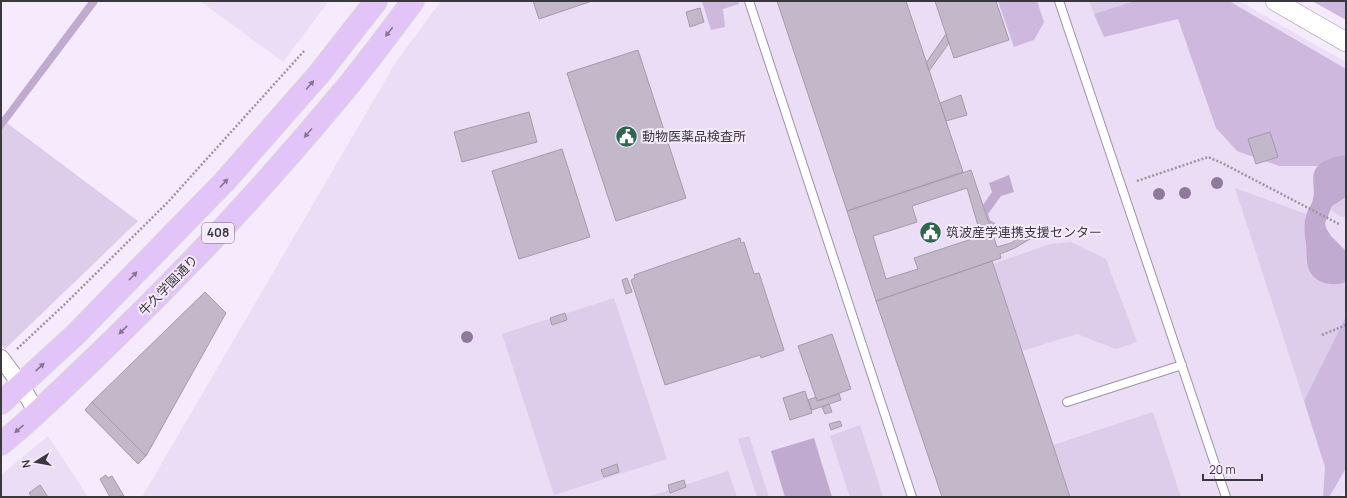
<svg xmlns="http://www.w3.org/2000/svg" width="1347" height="498" font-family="Manrope,'Noto Sans JP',sans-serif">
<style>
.built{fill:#ebddf5}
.green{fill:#ddccea}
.forest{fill:#ceb8de}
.water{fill:#c0aacf}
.building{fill:#c2b8c9;stroke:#a49bab;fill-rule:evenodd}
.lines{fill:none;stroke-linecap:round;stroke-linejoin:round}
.service-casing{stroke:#9d94a4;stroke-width:10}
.minor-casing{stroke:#9d94a4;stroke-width:18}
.tertiary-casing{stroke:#9d94a4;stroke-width:20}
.trunk-casing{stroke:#d8d7d8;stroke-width:24}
.path{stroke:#9c95a1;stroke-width:2.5;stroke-dasharray:2 2;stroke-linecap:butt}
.service{stroke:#fff;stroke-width:8}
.minor{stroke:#fff;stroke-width:16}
.tertiary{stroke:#fff;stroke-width:19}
.trunk{stroke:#e3c4f8;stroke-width:22}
.tree{fill:#8f7a9b}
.oneway{fill:#877692}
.labels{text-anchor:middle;stroke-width:4;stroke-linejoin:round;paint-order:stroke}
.shield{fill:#f5ebfc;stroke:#736d77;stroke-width:1}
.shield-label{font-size:12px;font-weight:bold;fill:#3b373e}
.poi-label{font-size:13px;fill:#3b373e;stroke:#f5ebfc;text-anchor:start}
.street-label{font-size:13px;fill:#3b373e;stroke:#f5ebfc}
</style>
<rect width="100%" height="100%" fill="#f5ebfc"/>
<path class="built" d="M200,1h129l-46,61z
M441,1h798l107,61v428l-4,7h-1200l254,-435z
M48,436l40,61h-87v-22z"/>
<path class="green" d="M1089,1h45l-40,13z
M7,123l131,98 -133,128 -4,-5v-213z
M1235,188l71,26c-3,15 -1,28 1,43 1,4 0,9 2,13 5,14 25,17 37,12v34l-42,85z
M1346,197v20h-4l-11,-7 1,-4z
M1071,242l35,17 31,83 -21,7 -39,-15 -55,17 -29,-87 57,-20z
M614,298l53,161 -113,36 -52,-161z
M1153,412l28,85h-111l-17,-52z
M860,425l23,72h-33l-20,-61z
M749,436l20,61h-12l-19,-58z
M728,471l9,26h-90z"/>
<path class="forest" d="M702,1h36l1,3 -16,5 2,18 -14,3z
M998,1h39l7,21 -10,18 -20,7z
M1134,1h95l117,68v86l-17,4 -11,7h-39l-42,-15 -21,-23 -38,-109 -74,18 -10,-23z
M1312,1h34v19z
M1346,316v152l-17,29h-6l2,-30 -21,-66z"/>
<path class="water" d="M89,1h10l-98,130v-12z
M1346,155v42l-14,9 -7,17 1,5 5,8 15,15v31c-13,5 -31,2 -37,-12 -3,-6 -2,-17 -3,-24 -1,-10 -3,-20 0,-30 1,-6 6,-11 7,-17 3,-10 -4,-24 5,-33 7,-7 18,-10 28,-11z
M1009,175l5,17 -13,4 -13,18 2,6 5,3 1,8 -4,1 -9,-27 9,-13 -3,-9z
M814,438l18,59h-47l-14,-46z"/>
<path class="building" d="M533,1h59l-53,18z
M777,1h129l57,171 -116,39z
M935,1h61l13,39 -55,18z
M700,8l4,14 -14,5 -4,-15z
M946,34l3,9 -20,28 -3,-8z
M638,50l48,148 -70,23 -49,-148z
M961,95l6,20 -21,6 -6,-18z
M529,112l8,30 -75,20 -8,-30z
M1270,132l8,25 -22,7 -8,-25z
M562,149l28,88 -71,22 -27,-88z
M971,170l26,77 14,-4 15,-10 4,6 -15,9 -15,6 1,4 -125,43 -29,-90zM967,188l14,48 -67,22 4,11 -32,10 -13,-43 44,-14 -5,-16z
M740,238l1,5 3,-1 10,32 5,-1 25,77 -23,8 -1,-3 -95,30 -34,-105 4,-2 -1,-3z
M992,261l30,90 48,146h-128l-66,-196z
M627,278l5,14 -6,2 -4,-14z
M205,292l21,21 -80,143 -54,-54z
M565,313l2,7 -15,5 -2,-7z
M832,334l19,55 -34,12 -19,-55z
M805,391l7,22 -22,7 -7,-22z
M839,394l2,6 -29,10 -4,-10 8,-3 1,4z
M92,402l54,54 -8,8 -53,-54z
M829,404l3,8 -7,2 -3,-7z
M840,421l2,5 -11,4 -2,-6z
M617,464l2,8 -15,5 -3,-7z
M106,475l2,3 4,-2 12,20 -14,1 -10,-18z
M684,480l2,7 -16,6 -2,-8z
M40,485l8,12h-16l-3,-4z"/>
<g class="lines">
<defs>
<path id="service" d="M749,1l163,496
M1059,1l167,496
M1067,402l115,-37"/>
<path id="minor" d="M1,358l20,27 16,28"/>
<path id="tertiary" d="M1275,1l71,41"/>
<path id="trunk" d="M1,403l74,-68 150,-154 94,-107 57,-73
M1,444c38,-31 74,-67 109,-101 82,-79 160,-163 232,-250 25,-30 48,-61 71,-92"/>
</defs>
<use href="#service" class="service-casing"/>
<use href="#minor" class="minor-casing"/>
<use href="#tertiary" class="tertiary-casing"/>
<use href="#trunk" class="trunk-casing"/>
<path class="path" d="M1137,181l71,-24 14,6 117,61
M1322,335l24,-10
M17,349l48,-45 102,-101 138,-153"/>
<use href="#service" class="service"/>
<use href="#minor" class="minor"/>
<use href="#tertiary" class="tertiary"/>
<use href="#trunk" class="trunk"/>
</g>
<g class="tree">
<circle cx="1217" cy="183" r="6"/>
<circle cx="1185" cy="193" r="6"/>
<circle cx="1159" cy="194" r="6"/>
<circle cx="467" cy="337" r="6"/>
</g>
<defs><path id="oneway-solid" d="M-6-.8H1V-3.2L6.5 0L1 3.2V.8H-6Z"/></defs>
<g class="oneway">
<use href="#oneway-solid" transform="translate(389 32) rotate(128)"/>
<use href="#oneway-solid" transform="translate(310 85) rotate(-49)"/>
<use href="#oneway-solid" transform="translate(308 133) rotate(131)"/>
<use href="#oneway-solid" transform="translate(224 183) rotate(-47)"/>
<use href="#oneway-solid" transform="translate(133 276) rotate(-46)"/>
<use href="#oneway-solid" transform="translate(123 330) rotate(136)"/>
<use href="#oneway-solid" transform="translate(40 367) rotate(-43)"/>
<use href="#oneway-solid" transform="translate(19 429) rotate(139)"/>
</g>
<defs>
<symbol id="civic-disc" viewBox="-11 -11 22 22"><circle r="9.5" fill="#30664d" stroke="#f5ebfc"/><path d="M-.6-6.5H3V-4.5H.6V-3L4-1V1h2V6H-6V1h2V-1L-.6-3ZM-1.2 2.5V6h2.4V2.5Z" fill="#fff"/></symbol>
</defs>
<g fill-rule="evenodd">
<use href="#civic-disc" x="614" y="124" width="25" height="25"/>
<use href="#civic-disc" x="918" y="220" width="25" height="25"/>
</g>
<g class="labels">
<rect class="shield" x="202" y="223" width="32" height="20" rx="3"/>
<g class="shield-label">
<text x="218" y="237">408</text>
</g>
<g class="poi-label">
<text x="642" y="141">動物医薬品検査所</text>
<text x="946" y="237">筑波産学連携支援センター</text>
</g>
<g class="street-label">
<text transform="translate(168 285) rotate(-46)" y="5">牛久学園通り</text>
</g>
</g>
<rect width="1347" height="498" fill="none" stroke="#3b373e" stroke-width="4"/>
<g transform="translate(36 462) rotate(259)" stroke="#f5ebfc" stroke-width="3" paint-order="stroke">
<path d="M0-3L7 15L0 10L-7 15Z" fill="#3b373e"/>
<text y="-6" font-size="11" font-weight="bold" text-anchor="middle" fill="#3b373e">N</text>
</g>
<path d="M1203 474v6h59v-6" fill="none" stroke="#3b373e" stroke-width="2"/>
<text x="1209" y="474" font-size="12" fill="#3b373e" stroke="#f5ebfc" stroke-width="3" paint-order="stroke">20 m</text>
</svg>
